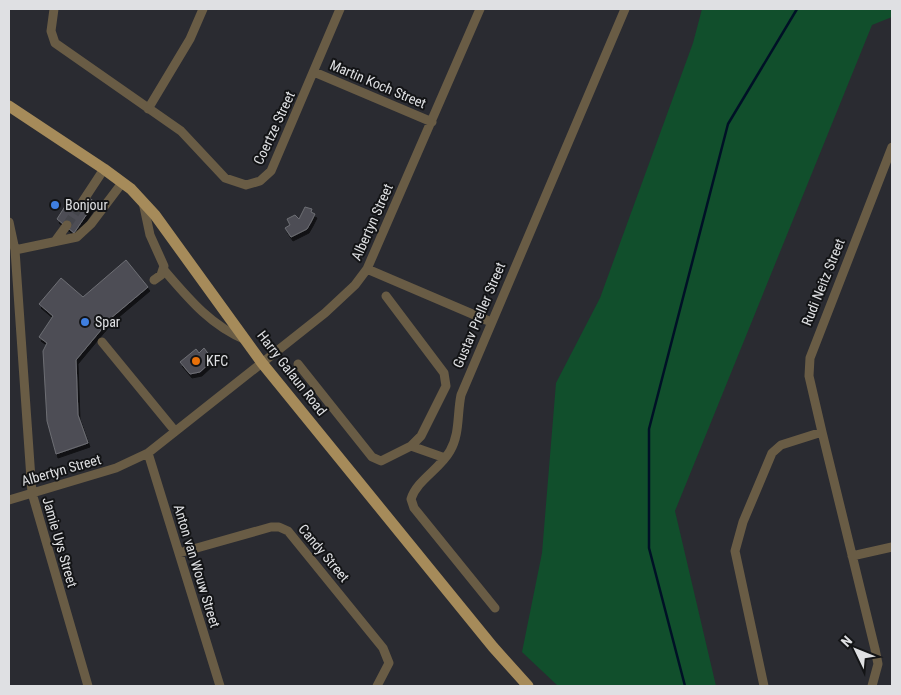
<svg xmlns="http://www.w3.org/2000/svg" width="901" height="695" font-family="'Roboto Condensed',sans-serif">
<style>
.green{fill:#114f2c}
.lines{fill:none;stroke-linecap:round;stroke-linejoin:round}
.stream{stroke:#001126;stroke-width:2.5}
.building{fill:#4e4e55;stroke:#6d6e74;filter:url(#shadow)}
.minor-tunnel{stroke:#45464c;stroke-width:9;stroke-dasharray:9 4.5;stroke-linecap:butt}
.minor{stroke:#695c45;stroke-width:9}
.major{stroke:#a68b5a;stroke-width:11}
.shop-dot{fill:#3f7fe0;stroke:#131416;stroke-width:2}
.food-dot{fill:#e8710a;stroke:#131416;stroke-width:2}
.labels{text-anchor:middle;stroke-width:4;stroke-linejoin:round;paint-order:stroke}
.street-label{font-size:14px;fill:#dfe0e3;stroke:#131416}
.poi-label{font-size:14px;fill:#dfe0e3;stroke:#131416;text-anchor:start}
</style>
<defs>
<filter id="shadow"><feDropShadow dx="2" dy="4" stdDeviation="0" flood-color="#0009"/></filter>
</defs>
<rect width="100%" height="100%" fill="#2a2b31"/>
<path class="green" d="M702,9h190v8l-20,8 -197,486 41,175h-158l-36,-34 20,-99 14,-170 44,-85 93,-255z"/>
<g class="lines">
<path class="stream" d="M685,686l-36,-138v-119l79,-305 69,-115"/>
</g>
<path class="building" d="M86,196l9,6 -21,31 -17,-14 12,-19 10,7z
M305,207l7,2 -1,3 4,2 -4,8 -4,7 -16,8 -6,-9 5,-3 -3,-6 8,-4 4,4z
M126,260l22,27 -37,31 -35,42 2,55 10,28 -32,11 -9,-33 -4,-70 4,-8 -8,-6 14,-21 -14,-12 22,-26 22,19z
M204,348l9,12 -13,12 -10,2 -10,-12 16,-13 3,4z"/>
<g class="lines">
<path class="minor-tunnel" d="M67,225l12,-18"/>
<path class="minor" d="M54,9l-3,22 4,12 126,88 44,47 21,7 14,-4 11,-10 69,-162
M314,72l118,50
M148,109l42,-70 13,-30
M143,202l7,33 14,31 -3,9 -7,5
M79,207l25,-38
M9,222l6,28 17,243 56,193
M56,240l11,-15
M15,250l62,-13 14,-13 31,-41
M367,269l124,53
M164,270c24,28 47,56 82,70
M102,342l73,89
M298,364l74,93 9,4 30,-15 10,-10 25,-50 -2,-13 -58,-77
M822,432l-13,-56 1,-18 82,-211
M411,446l34,12
M148,453l72,233
M9,500l107,-32 32,-15 177,-140 30,-28 12,-16 113,-260
M179,553l92,-26h8l9,4 95,117 6,15 -12,23
M852,556l40,-9
M495,608l-81,-100 -3,-9c6,-19 29,-30 39,-48 10,-17 7,-37 11,-56l164,-386
M764,686l-29,-135 8,-29 29,-69 9,-8 41,-13 53,217 3,15 -6,22"/>
<path class="major" d="M9,106l95,63 27,20 24,26 107,148 231,284 35,39"/>
</g>
<g class="shop-dot">
<circle cx="55" cy="205" r="5"/>
<circle cx="85" cy="322" r="5"/>
</g>
<circle class="food-dot" cx="196" cy="361" r="5"/>
<g class="labels">
<g class="street-label">
<text transform="translate(378 84) rotate(23)" y="5">Martin Koch Street</text>
<text transform="translate(274 128) rotate(-65)" y="5">Coertze Street</text>
<text transform="translate(372 222) rotate(-66)" y="5">Albertyn Street</text>
<text transform="translate(823 282) rotate(-68)" y="5">Rudi Neitz Street</text>
<text transform="translate(479 315) rotate(-67)" y="5">Gustav Preller Street</text>
<text transform="translate(292 373) rotate(52)" y="5">Harry Galaun Road</text>
<text transform="translate(61 470) rotate(-16)" y="5">Albertyn Street</text>
<text transform="translate(60 542) rotate(74)" y="5">Jamie Uys Street</text>
<text transform="translate(324 553) rotate(50)" y="5">Candy Street</text>
<text transform="translate(197 566) rotate(73)" y="5">Anton van Wouw Street</text>
</g>
<g class="poi-label">
<text x="65" y="210">Bonjour</text>
<text x="95" y="327">Spar</text>
<text x="206" y="366">KFC</text>
</g>
</g>
<rect width="901" height="695" fill="none" stroke="#dfe0e3" stroke-width="20"/>
<g transform="translate(856 650) rotate(313)" stroke="#131416" stroke-width="4" paint-order="stroke">
<path d="M0-4L9 19L0 12L-9 19Z" fill="#dfe0e3"/>
<text y="-8" font-size="14" font-weight="bold" text-anchor="middle" fill="#dfe0e3">N</text>
</g>
</svg>
